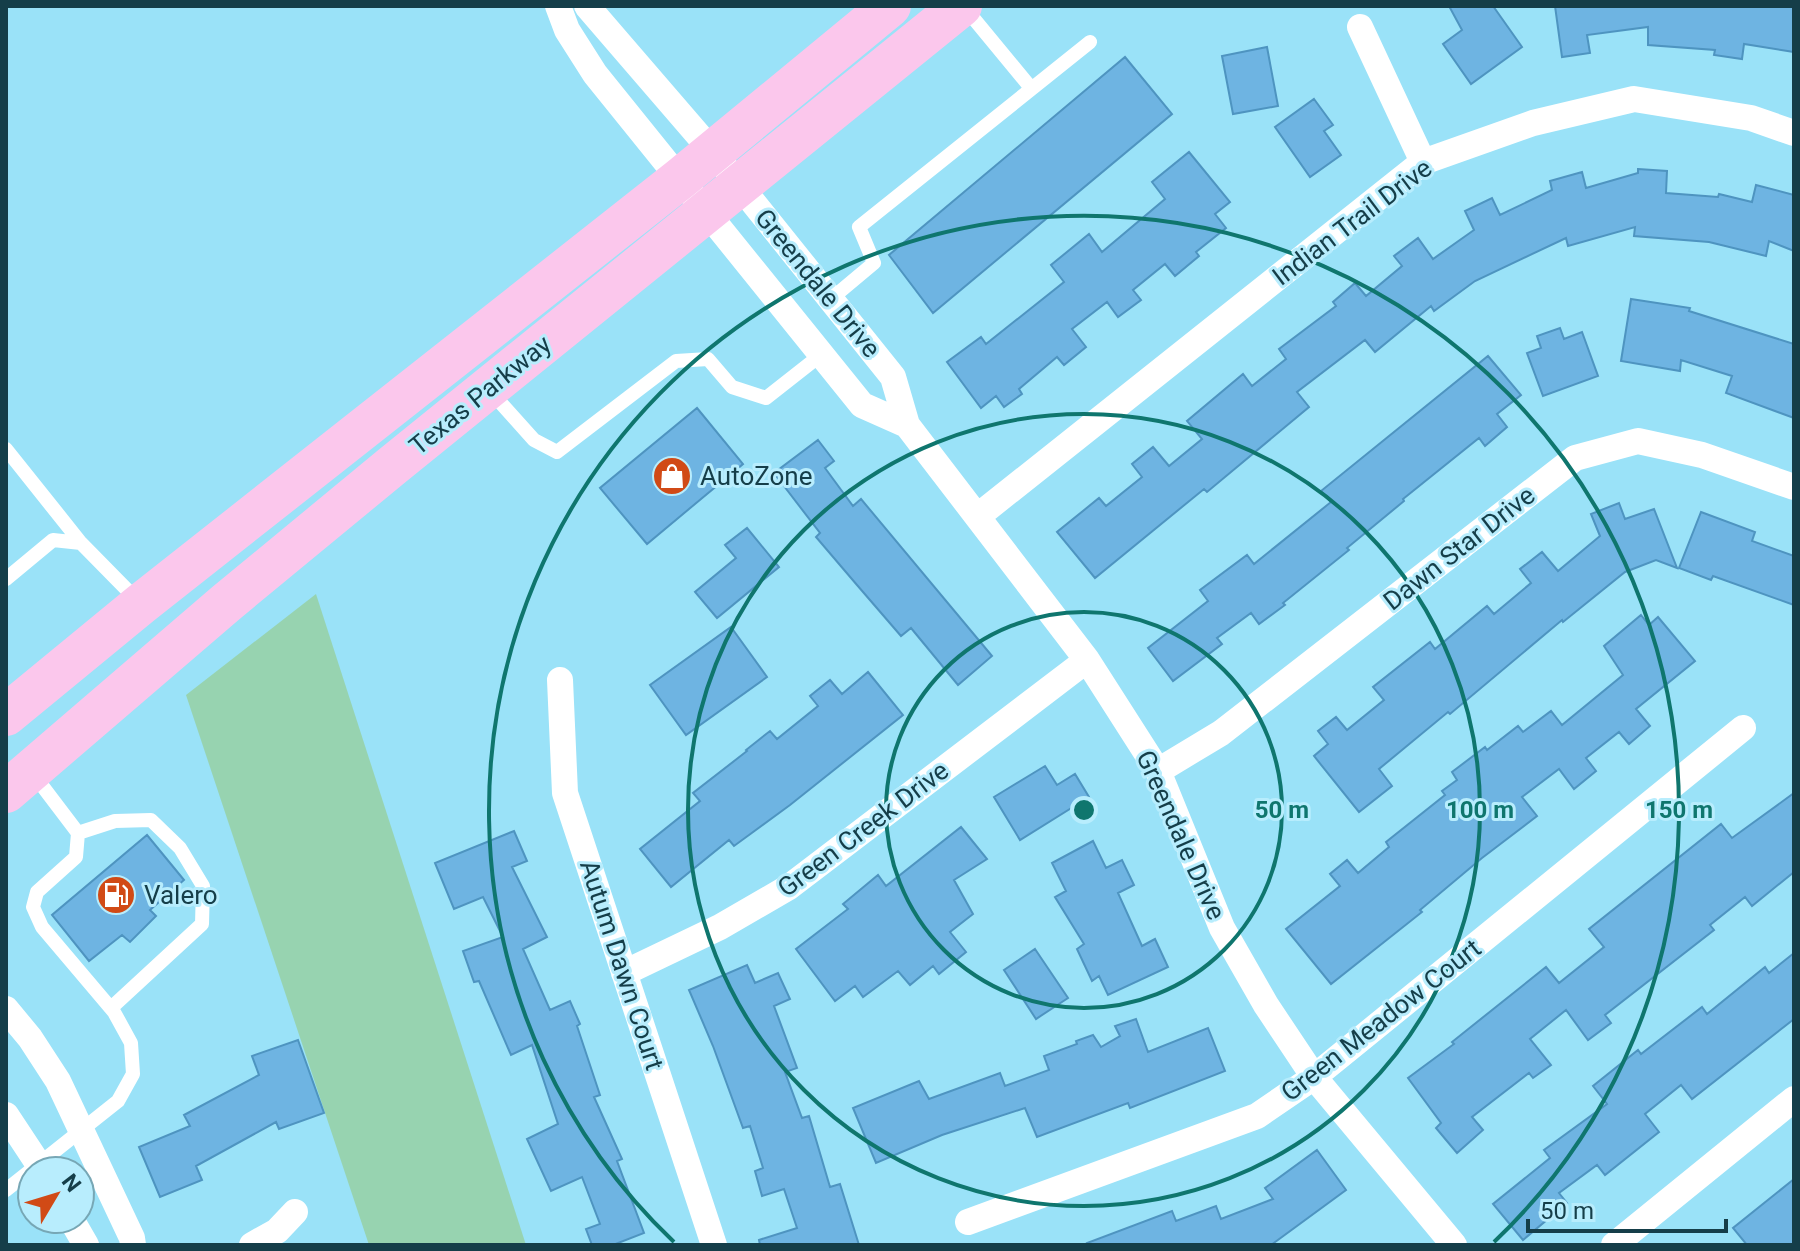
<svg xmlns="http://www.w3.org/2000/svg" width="1800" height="1251" font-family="Roboto,sans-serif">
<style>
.green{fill:#97d3b0}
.building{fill:#6eb4e2;stroke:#4e94c0;stroke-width:2}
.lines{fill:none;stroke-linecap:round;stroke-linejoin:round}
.service{stroke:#fff;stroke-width:14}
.minor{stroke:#fff;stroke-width:26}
.primary{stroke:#fbc7ec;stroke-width:42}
.ring{fill:none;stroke:#0f766e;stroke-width:4}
.labels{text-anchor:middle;stroke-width:6;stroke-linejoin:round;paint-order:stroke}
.street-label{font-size:26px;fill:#153e49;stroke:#b8edfd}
.poi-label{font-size:26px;fill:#153e49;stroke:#b8edfd;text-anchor:start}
.centre{fill:#0f766e;stroke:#b8edfd;stroke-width:4}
.ring-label{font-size:24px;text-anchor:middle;font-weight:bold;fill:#0f766e;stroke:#b8edfd;stroke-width:6;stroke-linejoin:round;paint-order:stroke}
</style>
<rect width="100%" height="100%" fill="#9ae2f8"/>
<path class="green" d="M316,594l210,651h-157l-183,-550z"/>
<path class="building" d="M1449,6h44l29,41 -51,37 -28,-40 19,-14z
M1555,6h239v46l-50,-8 -2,15 -28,-4 1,-5 -67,-5v-18l-61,8 3,18 -28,4z
M1267,47l11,59 -45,8 -11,-58z
M1125,57l47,57 -239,199 -44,-58z
M1314,99l19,26 -9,6 17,24 -31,22 -35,-50z
M1189,152l41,50 -15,12 11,14 -30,24 3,4 -24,20 -10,-12 -32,26 8,10 -23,17 -11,-15 -35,27 14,18 -22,18 -7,-8 -38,32 3,5 -18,13 -8,-11 -15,12 -34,-46 34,-25 5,7 78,-62 -13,-17 38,-31 13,18 63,-53 -13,-17z
M1638,169l29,2 -1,22 52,4 1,-3 33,8 4,-17 38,10v56l-25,-10 -3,15 -57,-14 -75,-6 1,-9 -67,19 -2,-8 -91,43 -41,30 -3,-5 -56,46 -10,-12 -68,52 12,15 -102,85 -3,-3 -109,89 -38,-46 42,-34 7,8 36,-29 -10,-13 21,-17 16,19 33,-27 -15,-18 56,-47 9,12 34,-27 -7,-10 57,-43 -3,-4 22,-19 11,13 36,-30 -8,-10 24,-18 15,21 41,-29 -9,-19 27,-13 8,17 52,-25 -2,-9 32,-9 4,16 52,-15z
M1631,299l59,9 -1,3 105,33v74l-68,-25 6,-17 -51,-16 -1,11 -59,-10z
M1560,328l4,11 18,-7 16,44 -55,20 -16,-43 14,-5 -4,-12z
M1488,356l33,39 -24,19 10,13 -22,19 -6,-8 -76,61 1,2 -57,47 2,2 -66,53 2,2 -26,19 -8,-11 -34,25 5,6 -49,37 -25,-33 60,-47 -8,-11 47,-35 7,9 77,-62 -10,-11z
M697,408l46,56 -96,80 -47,-56z
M818,440l16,21 -9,7 28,38 8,-7 131,157 -34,29 -47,-57 -10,8 -44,-51 -41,-48 4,-4 -46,-60z
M1619,503l6,16 29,-10 23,59 -21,-8 -31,12 -62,50 -1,-2 -112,94 -2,-2 -69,57 13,17 -33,26 -45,-56 14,-12 -10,-13 18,-14 11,13 37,-30 -11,-13 57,-45 5,7 52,-43 7,8 37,-31 -11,-14 22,-17 16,19 42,-35 -9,-22z
M1701,512l54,20 -3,9 42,15v49l-81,-29 -2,4 -32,-12z
M747,528l32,39 -62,51 -22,-26 41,-34 -11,-13z
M1641,615l8,10 9,-8 37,44 -59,48 14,17 -21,18 -10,-12 -33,26 10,13 -22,18 -15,-20 -37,28 15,19 -55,42 -62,52 2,2 -91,72 -45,-55 54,-43 -10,-12 17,-14 11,13 31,-26 -3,-5 59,-47 -3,-4 15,-11 -5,-8 33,-25 2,3 31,-24 5,6 28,-21 11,14 61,-50 -19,-29z
M731,627l36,50 -81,58 -36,-50z
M868,672l35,43 -113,90 -56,41 -5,-6 -58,47 -31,-38 60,-48 -7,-8 54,-42 -1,-1 24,-19 7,8 41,-33 -8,-10 20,-16 12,14z
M1045,766l12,19 18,-11 14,23 -69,43 -26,-43z
M1794,793v79l-42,34 -7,-9 -35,28 4,5 -109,85 6,8 -23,17 -22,-30 -36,29 21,26 -18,13 -4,-5 -57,44 11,13 -26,23 -21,-25 5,-5 -33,-45 46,-34 -2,-2 94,-75 13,16 45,-36 -15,-18 132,-105 11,14z
M961,827l26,32 -33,21 19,34 -23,18 16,20 -27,22 -6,-8 -23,19 -12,-14 -35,26 -8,-11 -20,15 -39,-52 52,-40 -5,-5 35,-29 8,11z
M514,831l13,30 -15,6 35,70 -24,12 27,61 20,-9 10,23 -3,2 23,69 -6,2 28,62 -5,2 27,72 -31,12h-21l-6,-16 14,-5 -18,-47 -31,14 -24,-52 31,-15 -26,-79 -21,10 -32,-74 -5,1 -11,-31 40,-14 -20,-40 -29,12 -19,-46z
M147,835l37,45 -34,30 6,6 -26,26 -8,-7 -33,26 -37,-46z
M1093,841l13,27 16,-8 12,25 -16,8 24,53 13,-7 13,28 -60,28 -9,-19 -7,5 -15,-32 7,-5 -29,-47 11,-6 -14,-28z
M1035,949l33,49 -32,21 -32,-49z
M1794,953v66l-102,80 -11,-14 -36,29 14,18 -54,43 -8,-10 -38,28 8,10 -44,37 -30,-36 57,-46 -6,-8 63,-46 -14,-18 45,-36 3,4 61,-47 5,7 58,-47 4,6z
M747,965l8,18 23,-10 12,26 -16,7 23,62 -12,4 17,46 7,-2 21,71 10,-3 19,61h-99l-1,-5 38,-12 -13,-39 -22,7 -7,-25 8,-3 -13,-42 -7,2 -30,-82 -24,-56z
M1136,1019l12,33 60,-24 17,43 -95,37 -2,-5 -91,34 -12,-29 -83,27 -66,28 -23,-55 66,-27 10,18 71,-26 5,13 44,-16 -5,-14 33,-12 -1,-3 17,-6 8,12 19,-11 -5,-10z
M298,1040l26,73 -45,16 -3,-7 -80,44 6,14 -42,17 -21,-50 51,-21 -6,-11 75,-40 -7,-19z
M1317,1150l29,40 -75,55h-183l-1,-2 85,-32 4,10 40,-15 5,13 52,-20 -8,-11z
M1794,1179v66h-47l-14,-17z"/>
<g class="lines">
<path class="service" d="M965,8l66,80
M831,299l43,-36 -15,-36 231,-185
M491,392l43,48 23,12 119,-91 32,-2 24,28 34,11 56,-44
M6,449l75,94
M6,579l47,-39 28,3 57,58
M78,833l37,-12 36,-1 29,28 23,38 -1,38 -91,84
M6,1190l112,-89 15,-27 -2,-31 -17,-31 -72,-85 -9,-20 4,-15 39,-35 2,-24 -44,-58"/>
<path class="minor" d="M558,6l9,24 28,44 267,331 45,20
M587,6l125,145 181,226 14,48 180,235 71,111 64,157 44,77 48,72 140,168
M1360,27l63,135
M978,516l445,-354 110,-39 101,-24 117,19 43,15
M560,680l5,113 149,452
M1158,771l63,-38 354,-275 63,-17 64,14 92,32
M624,973l96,-46 69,-40 298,-227
M6,1009l24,29 28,43 74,157 1,7
M6,1115l37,56
M71,1219l15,26
M968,1222l289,-106 57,-39 429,-349
M252,1245l25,-14 18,-19
M1614,1245l180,-146"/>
<path class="primary" d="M6,715l135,-111 540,-426 209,-172
M6,792l220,-189 166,-137 569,-460"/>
</g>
<g class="ring">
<circle cx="1084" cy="810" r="198"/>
<circle cx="1084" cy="810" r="396"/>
<path d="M674 1242A595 595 0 1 1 1494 1242"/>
</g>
<defs>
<symbol id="shop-disc" viewBox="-11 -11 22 22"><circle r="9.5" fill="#d14a16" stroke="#b8edfd"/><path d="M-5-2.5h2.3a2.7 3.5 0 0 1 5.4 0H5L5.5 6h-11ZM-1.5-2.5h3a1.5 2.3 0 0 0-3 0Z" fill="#fff"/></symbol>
<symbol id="fuel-disc" viewBox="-11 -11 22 22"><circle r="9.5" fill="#d14a16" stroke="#b8edfd"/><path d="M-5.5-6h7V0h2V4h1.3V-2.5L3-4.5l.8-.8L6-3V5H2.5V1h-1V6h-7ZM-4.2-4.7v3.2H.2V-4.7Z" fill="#fff"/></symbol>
</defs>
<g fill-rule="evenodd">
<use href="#shop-disc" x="650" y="454" width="44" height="44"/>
<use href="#fuel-disc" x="94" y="873" width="44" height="44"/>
</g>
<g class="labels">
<g class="street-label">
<text transform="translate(1352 222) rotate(-37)" y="9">Indian Trail Drive</text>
<text transform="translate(818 283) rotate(51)" y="9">Greendale Drive</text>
<text transform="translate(480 395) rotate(-39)" y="9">Texas Parkway</text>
<text transform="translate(1459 548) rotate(-38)" y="9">Dawn Star Drive</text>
<text transform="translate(863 829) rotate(-37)" y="9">Green Creek Drive</text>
<text transform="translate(1181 835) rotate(66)" y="9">Greendale Drive</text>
<text transform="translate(622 965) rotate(72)" y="9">Autum Dawn Court</text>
<text transform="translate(1381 1020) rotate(-38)" y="9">Green Meadow Court</text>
</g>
<g class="poi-label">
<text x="700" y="485">AutoZone</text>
<text x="144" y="904">Valero</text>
</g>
</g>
<circle cx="1084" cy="810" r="12" class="centre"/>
<g class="ring-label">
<text x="1282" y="818">50 m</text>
<text x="1480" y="818">100 m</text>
<text x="1679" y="818">150 m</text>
</g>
<rect width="1800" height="1251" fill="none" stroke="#153e49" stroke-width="16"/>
<g transform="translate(56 1195) rotate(52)"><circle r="38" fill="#b8edfd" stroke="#77a7b5" stroke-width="2"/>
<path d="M0-6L14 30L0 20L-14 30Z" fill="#d14a16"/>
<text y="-12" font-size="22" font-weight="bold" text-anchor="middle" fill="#153e49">N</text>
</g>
<path d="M1528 1219v12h198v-12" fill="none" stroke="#153e49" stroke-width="4"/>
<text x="1540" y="1219" font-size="24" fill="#153e49" stroke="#b8edfd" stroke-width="6" paint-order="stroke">50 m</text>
</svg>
